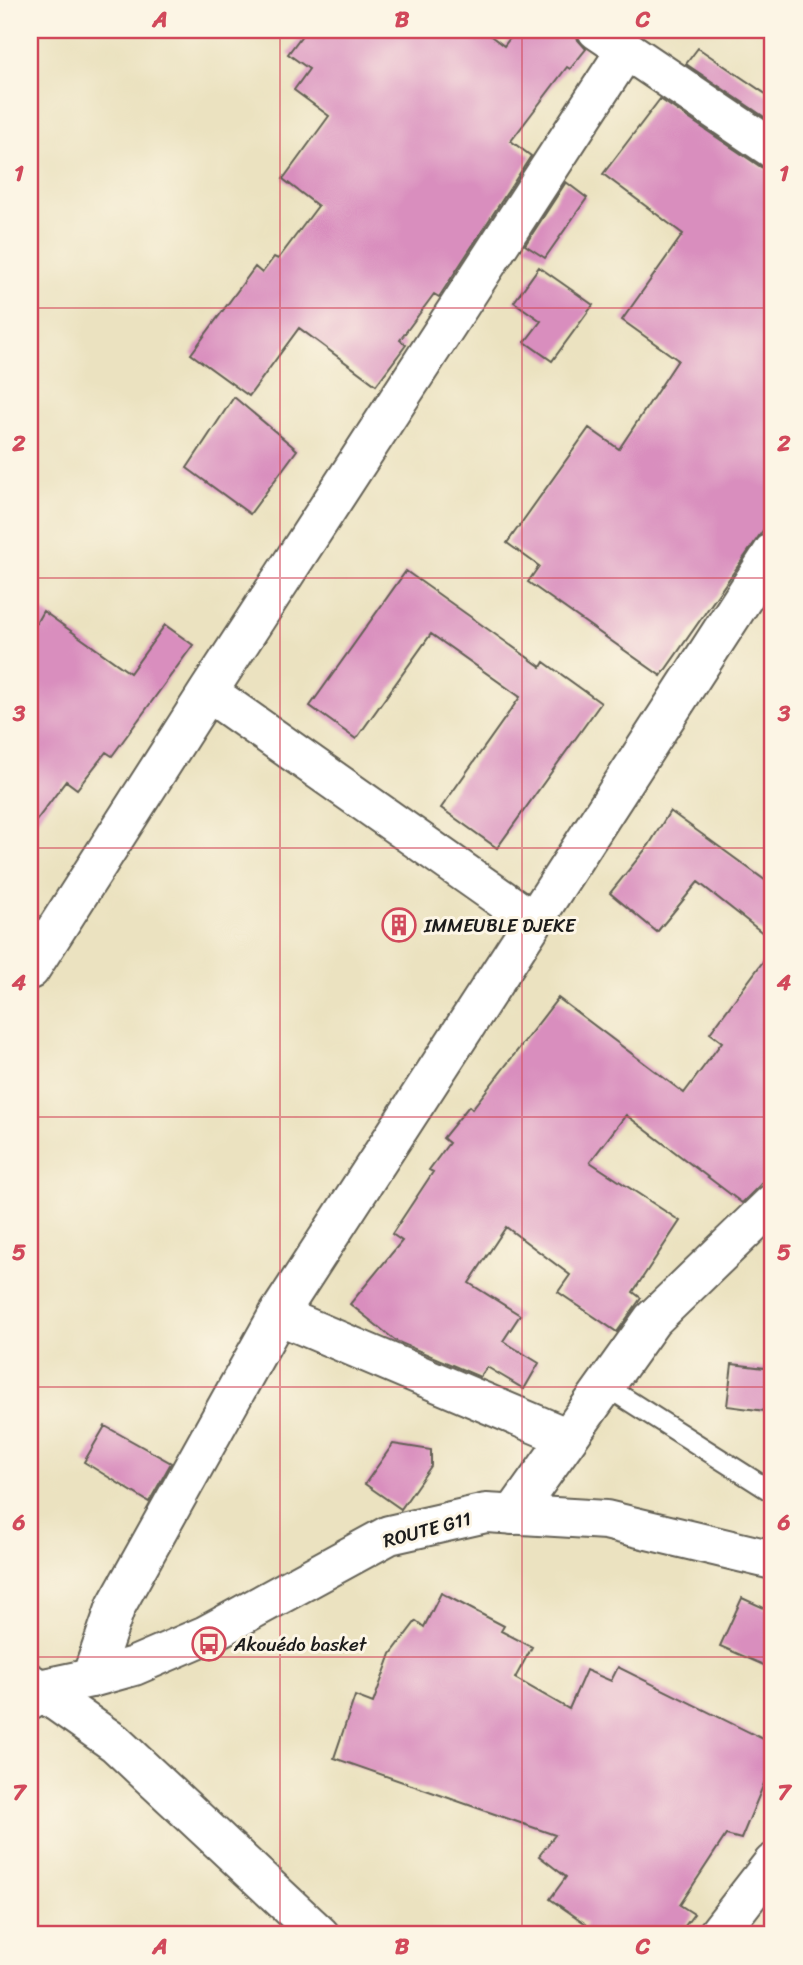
<svg xmlns="http://www.w3.org/2000/svg" width="803" height="1965" font-family="Sriracha,sans-serif">
<style>
.building{fill:#d98ebe}
.lines{fill:none;stroke-linecap:round;stroke-linejoin:round}
.service-casing{stroke:#646155;stroke-width:23}
.minor-casing{stroke:#646155;stroke-width:42}
.tertiary-casing{stroke:#646155;stroke-width:42}
.service{stroke:#fff;stroke-width:19}
.minor{stroke:#fff;stroke-width:38}
.tertiary{stroke:#fff;stroke-width:38}
.grid{fill:none;stroke:#d1495b;stroke-width:2;stroke-opacity:0.55}
.labels{text-anchor:middle;stroke-width:6;stroke-linejoin:round;paint-order:stroke}
.poi-label{font-size:19px;fill:#1c1c1c;stroke:#fcf5e5;text-anchor:start}
.street-label{font-size:19px;fill:#1c1c1c;stroke:#fcf5e5}
.neatline{fill:none;stroke:#d1495b;stroke-width:2.5}
.grid-label{font-size:23px;text-anchor:middle;font-weight:bold;fill:#d1495b}
</style>
<rect width="100%" height="100%" fill="#fcf5e5"/>
<filter id="ink" filterUnits="userSpaceOnUse"><feTurbulence type="fractalNoise" baseFrequency=".0143" numOctaves="2"/><feDisplacementMap in="SourceGraphic" scale="14" xChannelSelector="R" yChannelSelector="G"/><feConvolveMatrix kernelMatrix="1 2 1 2 8 2 1 2 1" color-interpolation-filters="sRGB"/></filter>
<filter id="wash" filterUnits="userSpaceOnUse"><feTurbulence type="fractalNoise" baseFrequency=".00686" numOctaves="4" result="noise"/><feDisplacementMap in="SourceGraphic" scale="28" xChannelSelector="R" yChannelSelector="G"/><feGaussianBlur stdDeviation="1.57" result="paint"/><feColorMatrix in="noise" values="0 0 0 0 0 0 0 0 0 0 0 0 0 0 0 0 0 1.4 0 .05"/><feComposite in="paint" operator="in"/></filter>
<g filter="url(#wash)">
<rect width="100%" height="100%" fill="#ebe2c0"/>
<g id="blocks">
<path class="building" d="M306,30h177l21,16 12,-16h59l3,10 8,9 -16,20 -3,-2 -56,74 20,15 -92,141 -5,-3 -34,46 6,5 -30,40 -77,-57 -50,68 -58,-42 64,-87 7,6 12,-16 4,2 40,-53 -35,-27 46,-63 -35,-26 15,-21 -21,-15z
M698,48l75,51v24l-87,-59z
M660,99l101,68 12,4v345l-112,160 -133,-94 11,-16 -32,-23 82,-115 30,21 59,-89 -56,-40 61,-86 -80,-60z
M566,182l21,16 -42,60 -20,-13z
M539,267l54,38 -41,56 -27,-19 16,-21 -27,-19z
M234,397l63,53 -47,64 -63,-46z
M406,571l135,96 3,-5 57,41 -104,145 -56,-40 79,-111 -89,-63 -75,105 -46,-33z
M43,611l87,62 35,-48 28,20 -81,111 -6,-4 -29,37 -11,-8 -36,48v-195z
M670,811l103,75v55l-75,-59 -41,50 -47,-39 39,-48z
M773,948v220l-14,18 -17,17 -116,-88 -36,47 90,59 -47,71 8,6 -24,34 -59,-40 12,-17 -64,-48 -37,56 51,32 -17,26 36,22 -15,26 -37,-22 -7,10 -84,-36 -46,-37 52,-63 -10,-7 41,-62 -4,-2 20,-27 -6,-5 26,-32 3,3 86,-111 126,95 38,-51 -12,-9z
M732,1364l41,5v43l-46,-6z
M105,1426l66,37 -22,39 -65,-40z
M393,1444l38,6v16l-30,43 -36,-25z
M441,1593l63,33 -3,5 31,16 -17,31 54,31 17,-39 25,11 7,-14 155,77v18l-32,77 -15,-4 -46,70 14,9 -16,21h-99l7,-11 -36,-25 16,-22 -27,-21 16,-21 -221,-77 21,-62 18,7 18,-49 25,-33 8,6z
M742,1598l31,14v57l-53,-23z"/>
</g>
</g>
<g filter="url(#ink)">
<use href="#blocks" fill-opacity="0" stroke="#646155" stroke-width="2"/>
<g class="lines">
<defs>
<path id="service" d="M604,1385l165,105"/>
<path id="minor" d="M597,30l176,119
M208,692l325,229
M30,970l178,-278 418,-642
M278,1315l288,122
M513,1515l139,-195 121,-117
M91,1678l25,-72 162,-291 495,-763
M30,1683l85,60 205,192
M717,1935l56,-72"/>
<path id="tertiary" d="M30,1701l9,-12 52,-11 43,-12 72,-31 183,-100 97,-22 120,7 167,40"/>
</defs>
<use href="#service" class="service-casing"/>
<use href="#minor" class="minor-casing"/>
<use href="#tertiary" class="tertiary-casing"/>
<use href="#service" class="service"/>
<use href="#minor" class="minor"/>
<use href="#tertiary" class="tertiary"/>
</g>
</g>
<path class="grid" d="M280,30v1905M522,30v1905M30,308h743M30,578h743M30,848h743M30,1117h743M30,1387h743M30,1657h743"/>
<defs>
<symbol id="building-ring" viewBox="-11 -11 22 22"><circle r="9.5" fill="#fcf5e5" stroke="#d1495b" stroke-width="1.5"/><path d="M-4-6H4V6H1V3H-1V6H-4ZM-2.5-4.3h1.7v1.8h-1.7ZM.8-4.3h1.7v1.8H.8ZM-2.5-1h1.7V.8h-1.7ZM.8-1h1.7V.8H.8Z" fill="#d1495b"/></symbol>
<symbol id="bus-ring" viewBox="-11 -11 22 22"><circle r="9.5" fill="#fcf5e5" stroke="#d1495b" stroke-width="1.5"/><path d="M-5-6H5V4H4V6H2V4H-2V6H-4V4H-5ZM-3.5-4V0h7V-4ZM-3.5 1.2v1.5H-2V1.2ZM2 1.2v1.5H3.5V1.2Z" fill="#d1495b"/></symbol>
</defs>
<g fill-rule="evenodd">
<use href="#building-ring" x="380" y="906" width="38" height="38"/>
<use href="#bus-ring" x="190" y="1625" width="38" height="38"/>
</g>
<g class="labels">
<g class="poi-label">
<text x="424" y="932">IMMEUBLE DJEKE</text>
<text x="234" y="1651">Akouédo basket</text>
</g>
<g class="street-label">
<text transform="translate(427 1529) rotate(-15)" y="7">ROUTE G11</text>
</g>
</g>
<rect width="803" height="1965" fill="none" stroke="#fcf5e5" stroke-width="77"/>
<rect x="38" y="38" width="726" height="1888" class="neatline"/>
<g class="grid-label">
<text x="160" y="27">A</text>
<text x="402" y="27">B</text>
<text x="643" y="27">C</text>
<text x="19" y="181">1</text>
<text x="784" y="181">1</text>
<text x="19" y="451">2</text>
<text x="784" y="451">2</text>
<text x="19" y="721">3</text>
<text x="784" y="721">3</text>
<text x="19" y="990">4</text>
<text x="784" y="990">4</text>
<text x="19" y="1260">5</text>
<text x="784" y="1260">5</text>
<text x="19" y="1530">6</text>
<text x="784" y="1530">6</text>
<text x="19" y="1800">7</text>
<text x="784" y="1800">7</text>
<text x="160" y="1954">A</text>
<text x="402" y="1954">B</text>
<text x="643" y="1954">C</text>
</g>
</svg>
